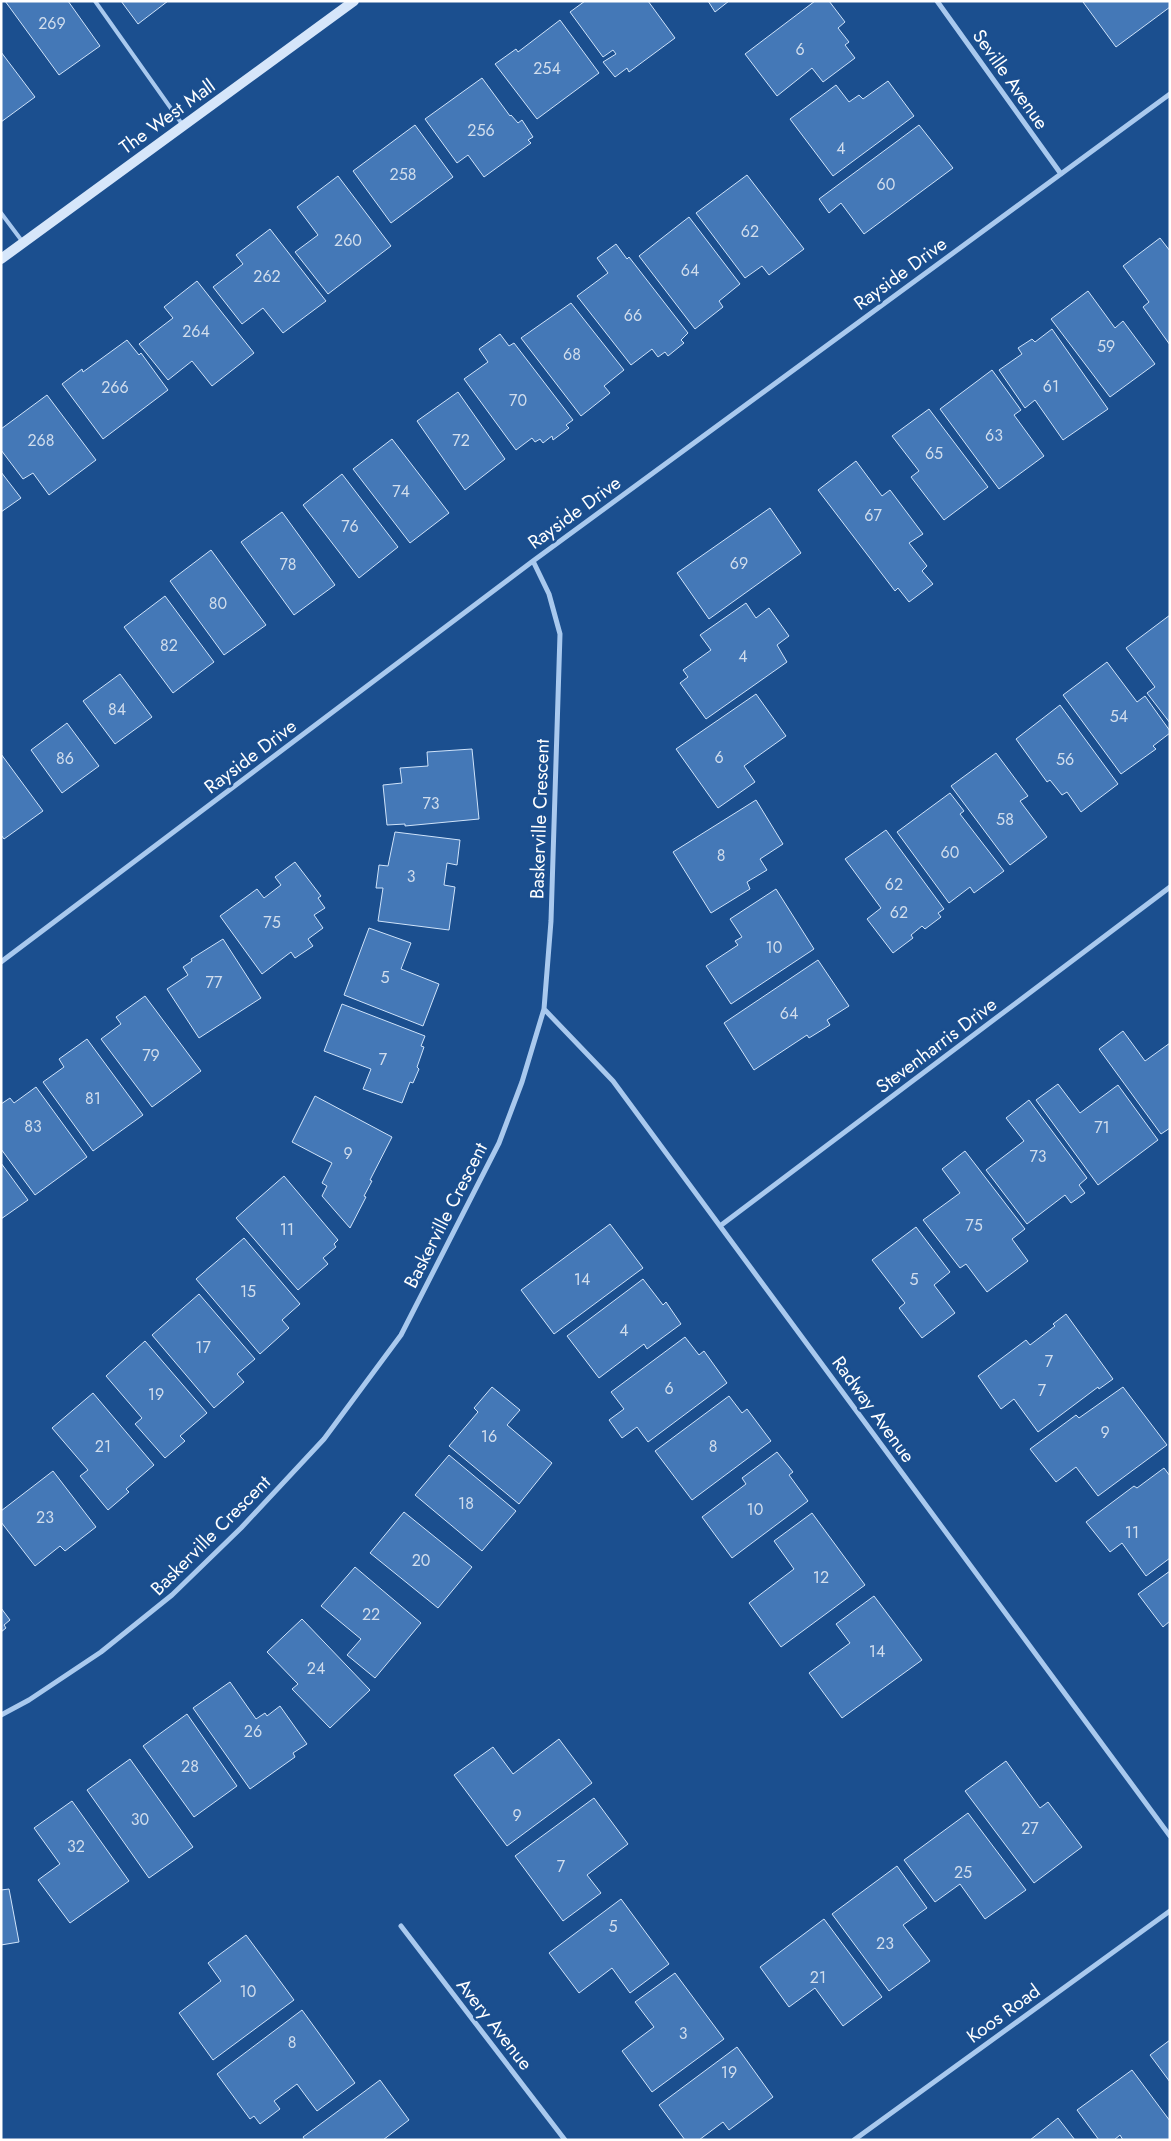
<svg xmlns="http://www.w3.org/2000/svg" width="1171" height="2141" font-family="Jost,sans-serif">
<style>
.building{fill:#4478b7;stroke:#cfe3fa}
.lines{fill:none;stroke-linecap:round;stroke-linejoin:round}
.service{stroke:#a9c9ee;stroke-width:4}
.minor{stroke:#a9c9ee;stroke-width:5}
.secondary{stroke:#d6e6fa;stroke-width:10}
.labels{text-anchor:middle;stroke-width:5;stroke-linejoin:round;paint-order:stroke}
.number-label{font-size:16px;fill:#d0dded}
.street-label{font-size:19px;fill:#fff;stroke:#1b4f8f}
</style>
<rect width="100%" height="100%" fill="#1b4f8f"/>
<path class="building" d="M5,1h63l32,45 -41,29z
M121,1h47l-30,23z
M585,1h63l27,37 -46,34 -2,-4 -12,9 -12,-15 13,-8 -3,-4 -10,7 -33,-45z
M708,1h21l-14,11z
M815,1h14l16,21 -7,6 11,14 -4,3 10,13 -32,24 -11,-14 -35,28 -32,-42z
M1084,1h86v6l-54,40 -33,-45z
M560,20l39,53 -62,46 -42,-55 21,-15 2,3z
M1,52l34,45 -34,25z
M482,78l28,38 1,-1 7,8 4,-3 11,17 -5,3 3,3 -47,34 -16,-22 -11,8 -32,-44z
M888,81l26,35 -81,60 -43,-57 46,-34 13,17 10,-7 4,4z
M415,125l38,52 -62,46 -38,-52z
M919,125l34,43 -89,66 -23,-31 -12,10 -10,-14z
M747,175l57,74 -35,26 -7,-9 -17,12 -49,-65z
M338,176l53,70 -63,48 -33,-42 23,-17 -21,-28z
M689,217l51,67 -21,17 4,6 -28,22 -56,-73z
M270,229l56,72 -43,32 -20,-25 -21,16 -29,-37 30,-23 -7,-9z
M1160,238l10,13v94l-27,-38 6,-5 -26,-36z
M616,244l11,15 2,-2 59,76 -7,7 3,3 -16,13 -3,-4 -7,5 -6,-8 -21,16 -54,-69 31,-23 -11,-15z
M197,281l57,72 -42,33 -20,-25 -24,19 -29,-36 34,-26 -9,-11z
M1088,291l27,37 8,-7 32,43 -45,33 -59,-78z
M571,303l53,67 -20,16 6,7 -29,23 -60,-78z
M1052,329l56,80 -45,31 -28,-40 -10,8 -26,-38 23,-16 -4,-6 14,-9 3,3z
M500,334l9,12 5,-3 59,77 -7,5 3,3 -16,12 -1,-4 -9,7 -3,-4 -5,3 -3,-4 -16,12 -52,-71 24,-17 -9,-13z
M127,340l12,15 2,-2 27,37 -65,49 -41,-55 20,-15 1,3z
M992,370l29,40 -7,5 30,41 -45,33 -59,-80z
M458,392l47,67 -40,31 -48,-69z
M47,395l49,65 -47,35 -16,-22 -10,6 -22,-29v-21z
M929,409l59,78 -44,33 -33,-43 8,-6 -27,-35z
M392,439l57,74 -39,30 -57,-74z
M856,461l26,35 8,-6 33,44 -14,9 18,23 -5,5 11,13 -24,18 -11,-14 -3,3 -77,-101z
M1,472l20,26 -20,14z
M342,474l56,73 -39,31 -56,-73z
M770,508l31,45 -92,66 -32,-46z
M282,512l53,73 -41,30 -53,-73z
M211,550l55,75 -42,30 -54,-74z
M165,596l49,66 -41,31 -49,-66z
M746,603l10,15 13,-10 20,28 -12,9 10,17 -81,57 -26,-36 8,-6 -5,-7 28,-20 -11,-15z
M1170,615v108l-23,-30 8,-6 -29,-39z
M1107,662l30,40 8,-6 25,35v2l-17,13 3,3 -35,25 -58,-79z
M120,674l32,43 -37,27 -32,-43z
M756,694l30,42 -42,30 11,16 -37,26 -42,-59z
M1060,705l58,79 -37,28 -14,-20 -5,3 -12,-15 -3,2 -31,-43z
M67,723l32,43 -37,27 -31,-43z
M472,749l7,70 -74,7v-2l-18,1 -4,-40 19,-2 -2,-15 28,-2 -1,-14z
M996,753l32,43 -8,5 27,36 -37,28 -59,-79z
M1,754l42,57 -39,28 -3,-4z
M950,793l14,18 -4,3 44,57 -30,22 -4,-6 -21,16 -52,-71z
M756,800l27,44 -23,15 7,11 -20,12 3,7 -39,24 -38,-61z
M886,830l58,79 -6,4 3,4 -16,12 -3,-3 -11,9 2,3 -20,15 -26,-34 14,-11 -36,-49z
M395,832l65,8 -3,25 -10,-2 -3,22 11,2 -6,43 -71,-9 5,-33h-7l3,-23 9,1z
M295,862l26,34 -3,2 7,10 -11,7 9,13 -15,11 5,7 -18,12 -4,-6 -29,22 -42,-58 37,-27 7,9 17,-13 -6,-8z
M776,889l38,60 -83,55 -25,-38 32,-21 -3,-4 7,-4 -12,-18z
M369,928l42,15 -10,26 38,15 -16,42 -79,-31z
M223,939l38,59 -62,40 -32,-49 21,-14 -5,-8 9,-6 -1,-2z
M818,960l31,46 -22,14 3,5 -21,13 -2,-3 -53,35 -30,-47z
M145,996l56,75 -49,36 -51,-68 20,-15 -5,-7z
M342,1004l83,32 -4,10 3,1 -7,20 2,2 -6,14 -3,-1 -8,21 -39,-14 8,-20 -47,-18z
M1123,1031l22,30 25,-18v85l-9,6 -62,-85z
M87,1039l56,76 -50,36 -50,-69 21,-15 -5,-8z
M1058,1084l22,29 38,-28 40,55 -60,45 -62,-85z
M36,1087l51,70 -52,38 -34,-46v-45l9,-6 4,5z
M315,1096l77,41 -22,43 2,1 -8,15 2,1 -16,31 -28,-32 5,-10 -5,-3 10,-20 -40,-21z
M1029,1100l58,78 -8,7 6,8 -14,10 -6,-8 -38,29 -41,-54 38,-29 -18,-23z
M965,1151l60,78 -13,10 16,22 -41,31 -21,-28 -6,4 -37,-48 37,-27 -18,-24z
M1,1163l27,37 -27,19z
M284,1176l54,64 -4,4 2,3 -13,11 5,6 -30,26 -62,-72z
M610,1224l33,44 -89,66 -33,-44z
M916,1227l34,45 -16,13 21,28 -33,25 -23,-30 6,-5 -33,-43z
M244,1238l56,66 -18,16 7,8 -29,26 -64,-75z
M643,1279l20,26 3,-3 15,22 -34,25 -3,-5 -45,34 -32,-42z
M199,1294l56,65 -18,15 7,8 -30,26 -62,-73z
M1066,1314l47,65 -14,10 -1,-2 -60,45 -24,-33 -13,10 -23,-33 48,-36 4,5 25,-19 -2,-2z
M685,1337l14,18 5,-4 23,32 -79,59 -11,-15 -15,11 -13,-18 15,-11 -13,-17z
M145,1341l62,72 -27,23 5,5 -20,17 -30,-34 7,-6 -36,-42z
M492,1387l28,23 -13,15 45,38 -33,41 -70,-58 29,-34 -4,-4z
M1123,1387l44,58 -69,51 -22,-29 -20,15 -26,-33 46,-34 3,3z
M93,1393l61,72 -28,24 3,3 -21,18 -28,-34 8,-6 -36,-42z
M729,1396l13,17 5,-4 24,32 -79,59 -37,-49z
M777,1452l16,20 -4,3 19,26 -76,57 -30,-41 44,-33 -4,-6z
M449,1455l67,56 -34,40 -67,-56z
M1164,1468l6,8v82l-24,18 -24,-33 -12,9 -24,-30 48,-36 3,2z
M53,1471l43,56 -31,24 -5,-5 -25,20 -34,-44v-11z
M404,1512l68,55 -34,41 -68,-55z
M812,1513l53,72 -84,62 -32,-44 45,-34 -20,-28z
M355,1567l66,56 -46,55 -28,-23 14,-16 -40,-33z
M1170,1571v50l-7,6 -25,-33z
M874,1596l48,64 -80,58 -33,-45 41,-30 -14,-19z
M1,1608l9,12 -6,5 2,3 -5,4z
M302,1619l68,71 -40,38 -38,-39 6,-5 -31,-32z
M230,1682l26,37 9,-6 2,3 13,-10 27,38 -14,9 2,4 -45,32 -57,-81z
M187,1714l50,72 -43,31 -51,-71z
M559,1739l33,44 -85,63 -53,-71 39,-28 20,27z
M130,1759l63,88 -44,31 -62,-88z
M1006,1761l34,47 8,-6 34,45 -48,36 -69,-92z
M594,1798l34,46 -41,31 14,18 -38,28 -48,-65z
M72,1801l57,80 -59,42 -32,-43 22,-16 -26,-36z
M968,1813l58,77 -41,29 -25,-35 -25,18 -31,-42z
M897,1866l30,42 -24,17 27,36 -41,30 -57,-77z
M9,1889l10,53 -18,3v-55z
M621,1899l48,65 -39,29 -18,-25 -33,25 -30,-40z
M824,1919l58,78 -39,29 -28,-38 -26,19 -29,-40z
M246,1935l48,65 -81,60 -34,-47 42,-32 -13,-18z
M675,1973l49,66 -72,53 -30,-41 32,-24 -19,-25z
M302,2010l53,73 -38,28 -20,-27 -23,17 6,8 -20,15 -6,-8 -4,3 -33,-45z
M1170,2040v42l-20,-27z
M737,2047l36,50 -44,33 -6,-8 -24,18h-14l-26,-35z
M1132,2070l38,51v19h-47l-3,-5 -6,5h-15l-22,-30z
M380,2080l29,40 -26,20h-78l-2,-3z
M1058,2118l17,22h-45z"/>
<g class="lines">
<path class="service" d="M95,1l87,123
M1,213l21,28"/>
<path class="minor" d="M937,1l124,173
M1,962l532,-401 637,-467
M544,1009l69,72 557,755
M720,1226l450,-339
M1,1715l28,-15 72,-48 71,-57 69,-67 83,-89 77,-104 98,-192 23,-61 22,-73 7,-88 9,-287 -11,-40 -16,-33
M401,1926l164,214
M854,2140l316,-229"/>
<path class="secondary" d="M1,259l353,-258"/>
</g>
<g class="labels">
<g class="number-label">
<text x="52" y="29">269</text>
<text x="800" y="55">6</text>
<text x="547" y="74">254</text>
<text x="481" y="136">256</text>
<text x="841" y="154">4</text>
<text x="403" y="180">258</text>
<text x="886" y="190">60</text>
<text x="750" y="237">62</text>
<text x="348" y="246">260</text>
<text x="690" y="276">64</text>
<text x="267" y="282">262</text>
<text x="633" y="321">66</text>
<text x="196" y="337">264</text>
<text x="1106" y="352">59</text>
<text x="572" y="360">68</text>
<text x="1051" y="392">61</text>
<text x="115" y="393">266</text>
<text x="518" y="406">70</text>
<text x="994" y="441">63</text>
<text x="41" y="446">268</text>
<text x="461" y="446">72</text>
<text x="934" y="459">65</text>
<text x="401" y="497">74</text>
<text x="873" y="521">67</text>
<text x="350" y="532">76</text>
<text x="739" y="569">69</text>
<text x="288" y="570">78</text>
<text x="218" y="609">80</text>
<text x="169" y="651">82</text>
<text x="743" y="662">4</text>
<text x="117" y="715">84</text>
<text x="1119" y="722">54</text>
<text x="719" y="763">6</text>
<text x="65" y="764">86</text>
<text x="1065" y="765">56</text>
<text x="431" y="809">73</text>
<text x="1005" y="825">58</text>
<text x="950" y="858">60</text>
<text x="721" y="861">8</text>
<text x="411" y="882">3</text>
<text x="894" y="890">62</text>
<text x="899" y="918">62</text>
<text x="272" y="928">75</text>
<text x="774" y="953">10</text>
<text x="385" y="983">5</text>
<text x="214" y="988">77</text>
<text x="789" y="1019">64</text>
<text x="151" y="1061">79</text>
<text x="383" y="1065">7</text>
<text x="93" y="1104">81</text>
<text x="33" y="1132">83</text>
<text x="1102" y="1133">71</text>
<text x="348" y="1159">9</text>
<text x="1038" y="1162">73</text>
<text x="974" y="1231">75</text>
<text x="287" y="1235">11</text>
<text x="582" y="1285">14</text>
<text x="914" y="1285">5</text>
<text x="248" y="1297">15</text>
<text x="624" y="1336">4</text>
<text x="203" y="1353">17</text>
<text x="1049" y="1367">7</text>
<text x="669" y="1394">6</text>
<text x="1042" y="1396">7</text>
<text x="156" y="1400">19</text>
<text x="1105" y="1438">9</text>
<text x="489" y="1442">16</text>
<text x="103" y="1452">21</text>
<text x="713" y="1452">8</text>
<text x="466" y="1509">18</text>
<text x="755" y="1515">10</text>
<text x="45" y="1523">23</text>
<text x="1132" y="1538">11</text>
<text x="421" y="1566">20</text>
<text x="821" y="1583">12</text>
<text x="371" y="1620">22</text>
<text x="877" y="1657">14</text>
<text x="316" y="1674">24</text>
<text x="253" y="1737">26</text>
<text x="190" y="1772">28</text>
<text x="517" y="1821">9</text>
<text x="140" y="1825">30</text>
<text x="1030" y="1834">27</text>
<text x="76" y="1852">32</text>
<text x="561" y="1872">7</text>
<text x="963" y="1878">25</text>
<text x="613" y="1932">5</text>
<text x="885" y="1949">23</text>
<text x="818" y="1983">21</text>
<text x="248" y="1997">10</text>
<text x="683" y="2039">3</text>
<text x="292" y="2048">8</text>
<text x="729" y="2078">19</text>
</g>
<g class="street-label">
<text transform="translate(1011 79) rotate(55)" y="7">Seville Avenue</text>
<text transform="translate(167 116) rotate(-36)" y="7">The West Mall</text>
<text transform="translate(900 273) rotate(-36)" y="7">Rayside Drive</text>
<text transform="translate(574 512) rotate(-36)" y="7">Rayside Drive</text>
<text transform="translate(250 756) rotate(-37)" y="7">Rayside Drive</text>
<text transform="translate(539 819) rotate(-88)" y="7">Baskerville Crescent</text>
<text transform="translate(936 1045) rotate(-37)" y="7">Stevenharris Drive</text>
<text transform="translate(445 1215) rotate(-63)" y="7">Baskerville Crescent</text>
<text transform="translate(874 1409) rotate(54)" y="7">Radway Avenue</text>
<text transform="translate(210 1535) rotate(-45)" y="7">Baskerville Crescent</text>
<text transform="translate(1003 2013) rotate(-36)" y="7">Koos Road</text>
<text transform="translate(495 2024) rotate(52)" y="7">Avery Avenue</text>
</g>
</g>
<rect width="1171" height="2141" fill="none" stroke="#ffffff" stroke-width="5"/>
</svg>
